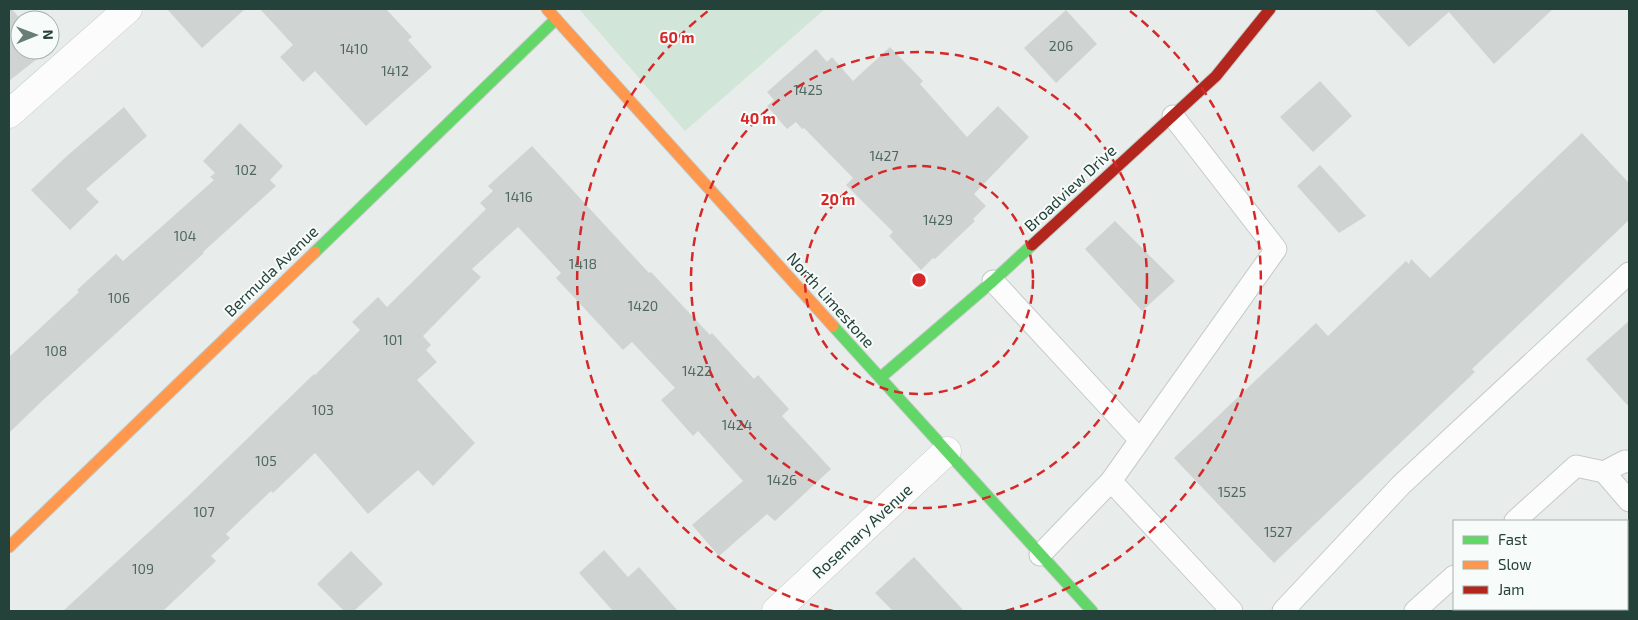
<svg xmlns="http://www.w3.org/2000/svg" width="1638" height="620" font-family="'Exo 2',sans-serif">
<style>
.green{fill:#d1e6d8}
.building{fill:#cfd4d2}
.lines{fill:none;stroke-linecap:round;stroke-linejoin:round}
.lane-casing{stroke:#c5cac8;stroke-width:23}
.street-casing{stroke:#c5cac8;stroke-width:29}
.fast-casing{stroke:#c3cbc8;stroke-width:13}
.slow-casing{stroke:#c3cbc8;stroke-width:13}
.jam-casing{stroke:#c3cbc8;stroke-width:13}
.lane{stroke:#fcfcfc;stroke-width:21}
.street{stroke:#fcfcfc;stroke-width:28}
.fast{stroke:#63d668;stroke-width:11}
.slow{stroke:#ff974d;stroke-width:11}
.jam{stroke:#b3261e;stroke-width:11}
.ring{fill:none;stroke:#d62828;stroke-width:2.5;stroke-dasharray:9 6}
.labels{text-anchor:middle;stroke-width:4;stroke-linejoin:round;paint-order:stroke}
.number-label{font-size:14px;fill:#506761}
.street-label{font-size:16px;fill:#24423a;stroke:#f7fbf9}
.centre{fill:#d62828;stroke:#f7fbf9;stroke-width:2.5}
.ring-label{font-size:15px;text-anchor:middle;font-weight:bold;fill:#d62828;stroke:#f7fbf9;stroke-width:4;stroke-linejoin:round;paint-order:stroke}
</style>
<rect width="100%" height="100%" fill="#e8edeb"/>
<path class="green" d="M579,9h246l-140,122z"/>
<path class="building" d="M9,9h3l9,11h-1v30l27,1 -38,30z
M167,9h78l-43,39z
M260,9h126l26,28 -4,3 24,27 -66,59 -51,-55 -12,11 -23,-25 13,-12z
M1374,9h179l-59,55 -45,-52 -40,35z
M1066,10l31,34 -41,39 -32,-35z
M890,47l33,34 -3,3 47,53 31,-31 31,31 -55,57 12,12 -13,13 2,2 -40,38 -2,-1 -12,12 -32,-34 4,-4 -47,-47 7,-7 -49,-50 -2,1 -6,-7 -9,7 -20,-23 7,-6 -7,-8 49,-43 11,13 5,-5 21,24z
M1320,81l32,35 -39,36 -33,-35z
M124,107l23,29 -61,53 13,13 -29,28 -39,-40 37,-35z
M240,123l43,43 -13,14 6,6 -73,66 1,1 -162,148 -33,32v-76l70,-65 -2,-2 39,-36 7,7 91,-81 -4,-3 5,-4 -12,-12z
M1582,133l47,50v37l-157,149 3,3 -201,191 -100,-105 142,-135 12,13 78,-75 3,3 2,-5 19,19z
M532,146l117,127 2,-1 59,63 2,-2 42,46 4,-4 31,34 -7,7 49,53 -56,52 -8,-7 -48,42 -27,-31 51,-44 -45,-50 -5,5 -32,-36 14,-12 -43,-46 -9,8 -67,-72 5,-5 -43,-46 -46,42 9,8 -58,59 8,9 -5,5 11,12 -20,18 58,63 -42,43 -15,-16 -50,44 -53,-61 -42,40 -2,-2 -45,43 4,4 -19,18 5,5 -53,50h-100l124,-114 127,-123 1,1 45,-45 -8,-8 26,-25 9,10 99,-98 -6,-6 13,-12 -5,-5z
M1320,165l46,51 -27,17 -42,-47z
M1115,221l60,60 -33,30 -57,-62z
M1629,321v86l-43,-48z
M604,550l24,27 11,-10 39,44h-65l-34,-38z
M351,551l32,33 -29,27h-10l-27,-27z
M914,557l50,54h-71l-18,-18z"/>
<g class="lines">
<defs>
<path id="lane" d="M993,281l147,159
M1604,472l21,-11 4,1
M1111,481l165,-232 -103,-133
M1515,521l61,-55 28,6 25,29
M1040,555l71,-74 121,130
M1283,611l118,-126 228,-212
M1415,611l39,-35"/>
<path id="street" d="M9,114l119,-105
M776,611l171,-160"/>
<path id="fast" d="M315,252l241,-233
M833,326l259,285
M880,378l113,-97 39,-36"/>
<path id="slow" d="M547,9l286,317
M9,547l306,-295"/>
<path id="jam" d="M1032,245l184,-169 54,-67"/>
</defs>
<use href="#lane" class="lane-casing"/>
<use href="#street" class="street-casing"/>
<use href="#fast" class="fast-casing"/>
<use href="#slow" class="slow-casing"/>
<use href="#jam" class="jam-casing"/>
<use href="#lane" class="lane"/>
<use href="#street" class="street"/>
<use href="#fast" class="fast"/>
<use href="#slow" class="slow"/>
<use href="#jam" class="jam"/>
</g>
<g class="ring">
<circle cx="919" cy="280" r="114"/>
<circle cx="919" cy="280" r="228"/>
<path d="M833 611A342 342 0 0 1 708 11M1130 11A342 342 0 0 1 1005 611"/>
</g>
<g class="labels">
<g class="number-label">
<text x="1061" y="51">206</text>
<text x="354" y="54">1410</text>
<text x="395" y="76">1412</text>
<text x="808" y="95">1425</text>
<text x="884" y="161">1427</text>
<text x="246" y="175">102</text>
<text x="519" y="202">1416</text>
<text x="938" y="225">1429</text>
<text x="185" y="241">104</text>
<text x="583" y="269">1418</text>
<text x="119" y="303">106</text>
<text x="643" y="311">1420</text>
<text x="393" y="345">101</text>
<text x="56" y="356">108</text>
<text x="697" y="376">1422</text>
<text x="323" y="415">103</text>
<text x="737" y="430">1424</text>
<text x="266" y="466">105</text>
<text x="782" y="485">1426</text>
<text x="1232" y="497">1525</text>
<text x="204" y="517">107</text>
<text x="1278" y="537">1527</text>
<text x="143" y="574">109</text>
</g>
<g class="street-label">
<text transform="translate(1070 188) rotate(-43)" y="6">Broadview Drive</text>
<text transform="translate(271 271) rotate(-44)" y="6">Bermuda Avenue</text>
<text transform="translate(831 300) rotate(48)" y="6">North Limestone</text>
<text transform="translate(862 531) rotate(-43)" y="6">Rosemary Avenue</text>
</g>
</g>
<circle cx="919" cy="280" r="8" class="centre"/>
<g class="ring-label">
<text x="677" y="43">60 m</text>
<text x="758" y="124">40 m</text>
<text x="838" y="205">20 m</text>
</g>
<rect width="1638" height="620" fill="none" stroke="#24423a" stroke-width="20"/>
<rect x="1453" y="520" width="175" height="90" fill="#f7fbf9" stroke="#a3b1ad"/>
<rect x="1463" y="536" width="25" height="8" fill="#63d668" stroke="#a3b1ad"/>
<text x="1498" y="545" font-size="15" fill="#24423a">Fast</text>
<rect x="1463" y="561" width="25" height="8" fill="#ff974d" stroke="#a3b1ad"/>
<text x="1498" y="570" font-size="15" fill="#24423a">Slow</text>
<rect x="1463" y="586" width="25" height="8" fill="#b3261e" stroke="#a3b1ad"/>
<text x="1498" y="595" font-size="15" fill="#24423a">Jam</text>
<g transform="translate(35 35) rotate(89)"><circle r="24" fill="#f7fbf9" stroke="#a3b1ad"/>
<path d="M0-4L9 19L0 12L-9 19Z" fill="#697e78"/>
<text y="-8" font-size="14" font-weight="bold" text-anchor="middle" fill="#24423a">N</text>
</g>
</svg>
